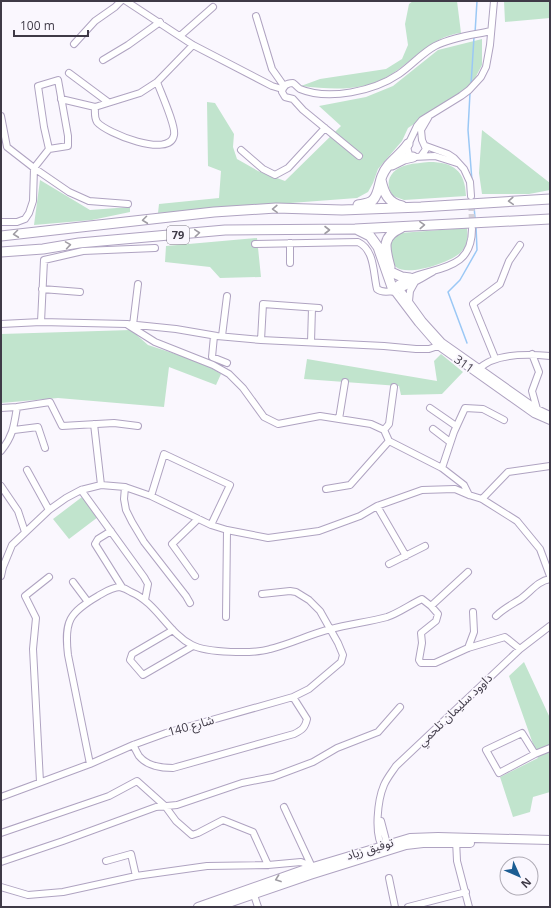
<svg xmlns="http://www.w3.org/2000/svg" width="551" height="908" font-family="'Open Sans','Noto Sans Arabic',sans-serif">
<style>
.green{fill:#c1e4cd}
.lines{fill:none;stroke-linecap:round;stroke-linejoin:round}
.stream{stroke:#9bc8f5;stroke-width:1.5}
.minor-tunnel{stroke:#d5d1d9;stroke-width:6;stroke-dasharray:6 3;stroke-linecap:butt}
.minor-casing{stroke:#afa3c1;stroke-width:8}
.major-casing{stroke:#afa3c1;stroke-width:10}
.highway-casing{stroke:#afa3c1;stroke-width:11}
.minor{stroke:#fff;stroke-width:6}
.major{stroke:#fff;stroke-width:8}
.highway{stroke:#fff;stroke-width:9}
.oneway{stroke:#9f9ca3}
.labels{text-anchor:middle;stroke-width:3.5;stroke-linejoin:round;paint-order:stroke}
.shield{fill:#faf7fe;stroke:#77737e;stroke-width:1}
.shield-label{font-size:11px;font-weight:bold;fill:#3f3a47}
.street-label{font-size:12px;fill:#3f3a47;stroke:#faf7fe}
</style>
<rect width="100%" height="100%" fill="#faf7fe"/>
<path class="green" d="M413,1h44l4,32c-30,3 -50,31 -76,45 -26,14 -55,11 -84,8l19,-7 66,-10 16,-10 6,-14 -3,-21 4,-20z
M504,1h46v17l-45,4z
M482,39v26l-9,17 -15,16 -35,20 -15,10 -6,13 -24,28 -5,14 -5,9 -11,6 -199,15 1,-9 60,-6 2,-27 -13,-5 -1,-64 8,1 19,31 -1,13 4,12 21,12 27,10 56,-55 -22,-20 47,-9 27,-11 45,-36z
M482,130l68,53v7l-21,4h-47l-3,-21z
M429,162c25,0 36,9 37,34l-62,4 -11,-4c-10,-14 -2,-27 14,-31 7,-2 15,-2 22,-3z
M40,180l50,30 40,-3v5l-38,8 -58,5z
M467,228c1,9 1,16 -5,23 -9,11 -54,26 -66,16 -4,-3 -4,-9 -5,-14 -2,-6 -3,-9 -1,-15l10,-5z
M257,238l4,39 -41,1 -10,-11 -45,-5 1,-16z
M131,330l17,15 55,18 18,11 -5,11 -47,-18 -5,40 -106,-9 -57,5v-69z
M441,354l22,18 -21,22 -41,1 -2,-9 -95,-7 3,-20 130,22 -3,-20z
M82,497l16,20 -29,22 -16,-20z
M524,662l26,56v74l-17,5 -3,15 -17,5 -13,-40 38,-19 -29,-82z"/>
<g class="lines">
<path class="stream" d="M475,33l2,-32
M471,85l3,-48
M470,93l-2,37 4,51
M474,206l1,12
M467,343l-19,-51 12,-12 17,-30 -1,-24"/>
<path class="minor-tunnel" d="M471,196l1,29"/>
<defs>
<path id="minor" d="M126,1l67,44 79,41 10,3
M256,16l16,53 12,17
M180,36l33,-29
M74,44l21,-23 20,-14 6,-6
M103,60l25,-15 32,-23
M69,73l39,29
M58,80l10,56v10l-19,3 -5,-22 -6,-41z
M157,82c4,11 19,44 17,53 -4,24 -68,-2 -77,-13 -3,-5 -2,-9 -2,-15l45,-14 17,-11 36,-37
M61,99l34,8
M1,116l6,31 27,21 35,24 20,9 39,3
M426,146l22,8 6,4 10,11 6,13 1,14
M241,150l22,19 12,6 13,-7 37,-40
M359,156l-56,-46 -10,-11 -8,-2 -3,-5c1,-6 5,-9 11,-9 3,2 4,4 7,6 29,12 74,2 99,-15 13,-9 23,-21 36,-28 17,-9 38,-11 56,-15
M421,156l5,-7 -4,-9 -1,-10 7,-12
M457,163l-22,-7 -22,1 -4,-3 -2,-7 10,-21 5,-6 39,-24 8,-6 12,-13 5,-10 4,-22 4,-44
M1,222h16l8,-3 4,-6 4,-12 1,-33 15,-19
M290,243v20
M255,244l103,-2c17,8 15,31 19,47 13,10 45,-11 57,-18
M397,285l26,36 19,21 95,67 13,6
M395,287c3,-4 9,-6 13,-8 29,-13 64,-8 64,-50
M42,289l38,3
M393,290l25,33 20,23 96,68 16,7
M409,301l1,-10 5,-9
M41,322l3,-62 39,-9 72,-3
M1,324l40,-2 86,2 49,5 41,7 44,4 123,6 32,3h13l9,-3 4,-4
M128,325l27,17 58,23 16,9 14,14 21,29 14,7 42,-8 51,8 13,6 5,11
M133,325l5,-41
M214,336l-2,21 15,6
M222,336l5,-40
M261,340l2,-36 56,4
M311,342l1,-34
M532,354l7,18 -7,19 5,18
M495,358l-22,-54 27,-20 9,-23 11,-16
M478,370c15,-17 51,-16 72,-14
M17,407l33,-5 12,24 52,-3 24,3
M1,408l16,-1c-3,19 -4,29 -16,44
M430,408l26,18
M339,419l6,-37
M94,424l7,61
M433,429l17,13
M14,430l24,-3 7,21
M384,430l5,-6 5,-37
M442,468l12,-36 11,-24 18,1 21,11
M27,470l22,40
M1,486l17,25 7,21
M125,487l-1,12 2,11 6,12 12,20 42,54 4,7
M326,489l24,-4 39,-44 53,27 22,17 5,10
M81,490l63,87 4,7 -3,16
M151,496l13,-42 66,31 -19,40
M482,499l26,-27 42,-6
M377,506l29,50
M111,531l-13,8 -3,5 27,43
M389,564l36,-18
M1,576l2,-9 9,-22 37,-35 17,-12 15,-8 20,-5 24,2 26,9 60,29 16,5 41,8 51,-7 41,-15 17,-10 45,-16 33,-1 14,6 13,4 35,22 23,28 10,27
M195,576l-23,-32 26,-25
M73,582l15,20
M431,606l7,8 -2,7 -15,12 1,10 -3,17 2,3h14l33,-15 37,-11 15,12
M496,616c7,-7 15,-11 23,-16 11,-7 18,-19 31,-21
M226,617l1,-87
M173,630l-41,24 -2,6 13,15 50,-29
M468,648l6,-16 -1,-20
M133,745c2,3 4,8 6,11 8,10 23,12 34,12l121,-34c8,-4 11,-6 13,-15l-14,-22
M535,754l-13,-21 -36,17 13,23 36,-19 15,-6
M90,764l-22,-109c-4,-34 1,-42 30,-59 7,-4 14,-9 22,-9 4,1 8,3 11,5 26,11 37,41 61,53 15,8 62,9 78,4 21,-5 40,-15 61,-20 18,-5 38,-7 56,-12 12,-4 24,-13 35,-18l9,7 37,-34
M40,782l-7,-133 3,-31 -11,-22 24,-19
M1,797l89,-33 43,-19 33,-12 127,-36 16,-8 32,-27 2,-7 -5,-12 -18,-32 -11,-11 -13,-8 -6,-1 -28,3
M284,807l28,60
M381,821l6,23 -1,5
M1,833l108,-37 28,-15 28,25 11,15 16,14 6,-2 25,-13 30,12 15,33
M456,840l1,21 12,46
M384,849c-11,-13 -6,-50 0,-64 3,-7 8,-13 12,-19l124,-117 30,-23
M106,861l25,-7 5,22
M1,862l62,-21 93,-34 21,-2 65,-22 31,-6 40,-15 24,-14 41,-16 22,-25
M389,878l6,29
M1,887l27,8 35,-3 73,-16 71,-10 61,-1 33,-3 12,5
M254,895l4,12
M408,907l58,-15"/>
<path id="major" d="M198,907l105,-37 107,-32 28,-1 112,3
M217,907l93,-32 96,-30 17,-2h47"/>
<path id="highway" d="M392,165l12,-6 9,-2
M381,180c3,13 7,23 21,26
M358,205c5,-1 11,-1 15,-5 6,-6 6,-17 9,-24 5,-14 18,-20 26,-32
M358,230l12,6 8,11 15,43
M1,236l213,-24 62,-4 66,2 79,-3 129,-8
M1,252l42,-3 36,-6 146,-13 130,-1 195,-10
M390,267c-5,-19 -9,-30 11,-39
M391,272l11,5 8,1"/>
</defs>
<use href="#minor" class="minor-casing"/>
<use href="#major" class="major-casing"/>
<use href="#highway" class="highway-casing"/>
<use href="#minor" class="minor"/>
<use href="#major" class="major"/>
<use href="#highway" class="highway"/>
</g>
<defs><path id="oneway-chevron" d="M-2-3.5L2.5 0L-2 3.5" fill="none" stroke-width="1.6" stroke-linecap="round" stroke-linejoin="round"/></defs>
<g class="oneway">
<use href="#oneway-chevron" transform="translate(511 201) rotate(176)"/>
<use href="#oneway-chevron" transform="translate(275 209) rotate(178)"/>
<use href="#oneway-chevron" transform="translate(145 220) rotate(173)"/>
<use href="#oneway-chevron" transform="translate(422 225) rotate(-3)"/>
<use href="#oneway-chevron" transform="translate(327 230)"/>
<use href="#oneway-chevron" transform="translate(197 233) rotate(-5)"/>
<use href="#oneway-chevron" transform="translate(16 234) rotate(173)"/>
<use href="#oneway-chevron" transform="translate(68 245) rotate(-9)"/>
<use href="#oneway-chevron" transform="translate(278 879) rotate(160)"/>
</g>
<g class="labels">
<rect class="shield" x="167" y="226" width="22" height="18" rx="3"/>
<g class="shield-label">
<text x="178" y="239">79</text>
</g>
<g class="street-label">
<text transform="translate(464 364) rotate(36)" y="4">311</text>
<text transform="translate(455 710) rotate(-44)" y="4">داوود سليمان تلحمي</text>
<text transform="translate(191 726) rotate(-16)" y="4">شارع 140</text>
<text transform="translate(370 849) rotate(-17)" y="4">توفيق زياد</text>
</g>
</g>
<rect width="551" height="908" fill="none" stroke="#3f3a47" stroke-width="4"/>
<g transform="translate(519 876) rotate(135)"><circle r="19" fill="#faf7fe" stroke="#afabb5"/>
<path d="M0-3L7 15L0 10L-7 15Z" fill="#1c5d93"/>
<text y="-6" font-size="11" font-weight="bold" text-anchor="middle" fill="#3f3a47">N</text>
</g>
<path d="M14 30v6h74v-6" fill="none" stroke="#3f3a47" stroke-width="2"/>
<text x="20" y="30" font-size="12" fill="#3f3a47" stroke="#faf7fe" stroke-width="3" paint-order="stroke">100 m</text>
</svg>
